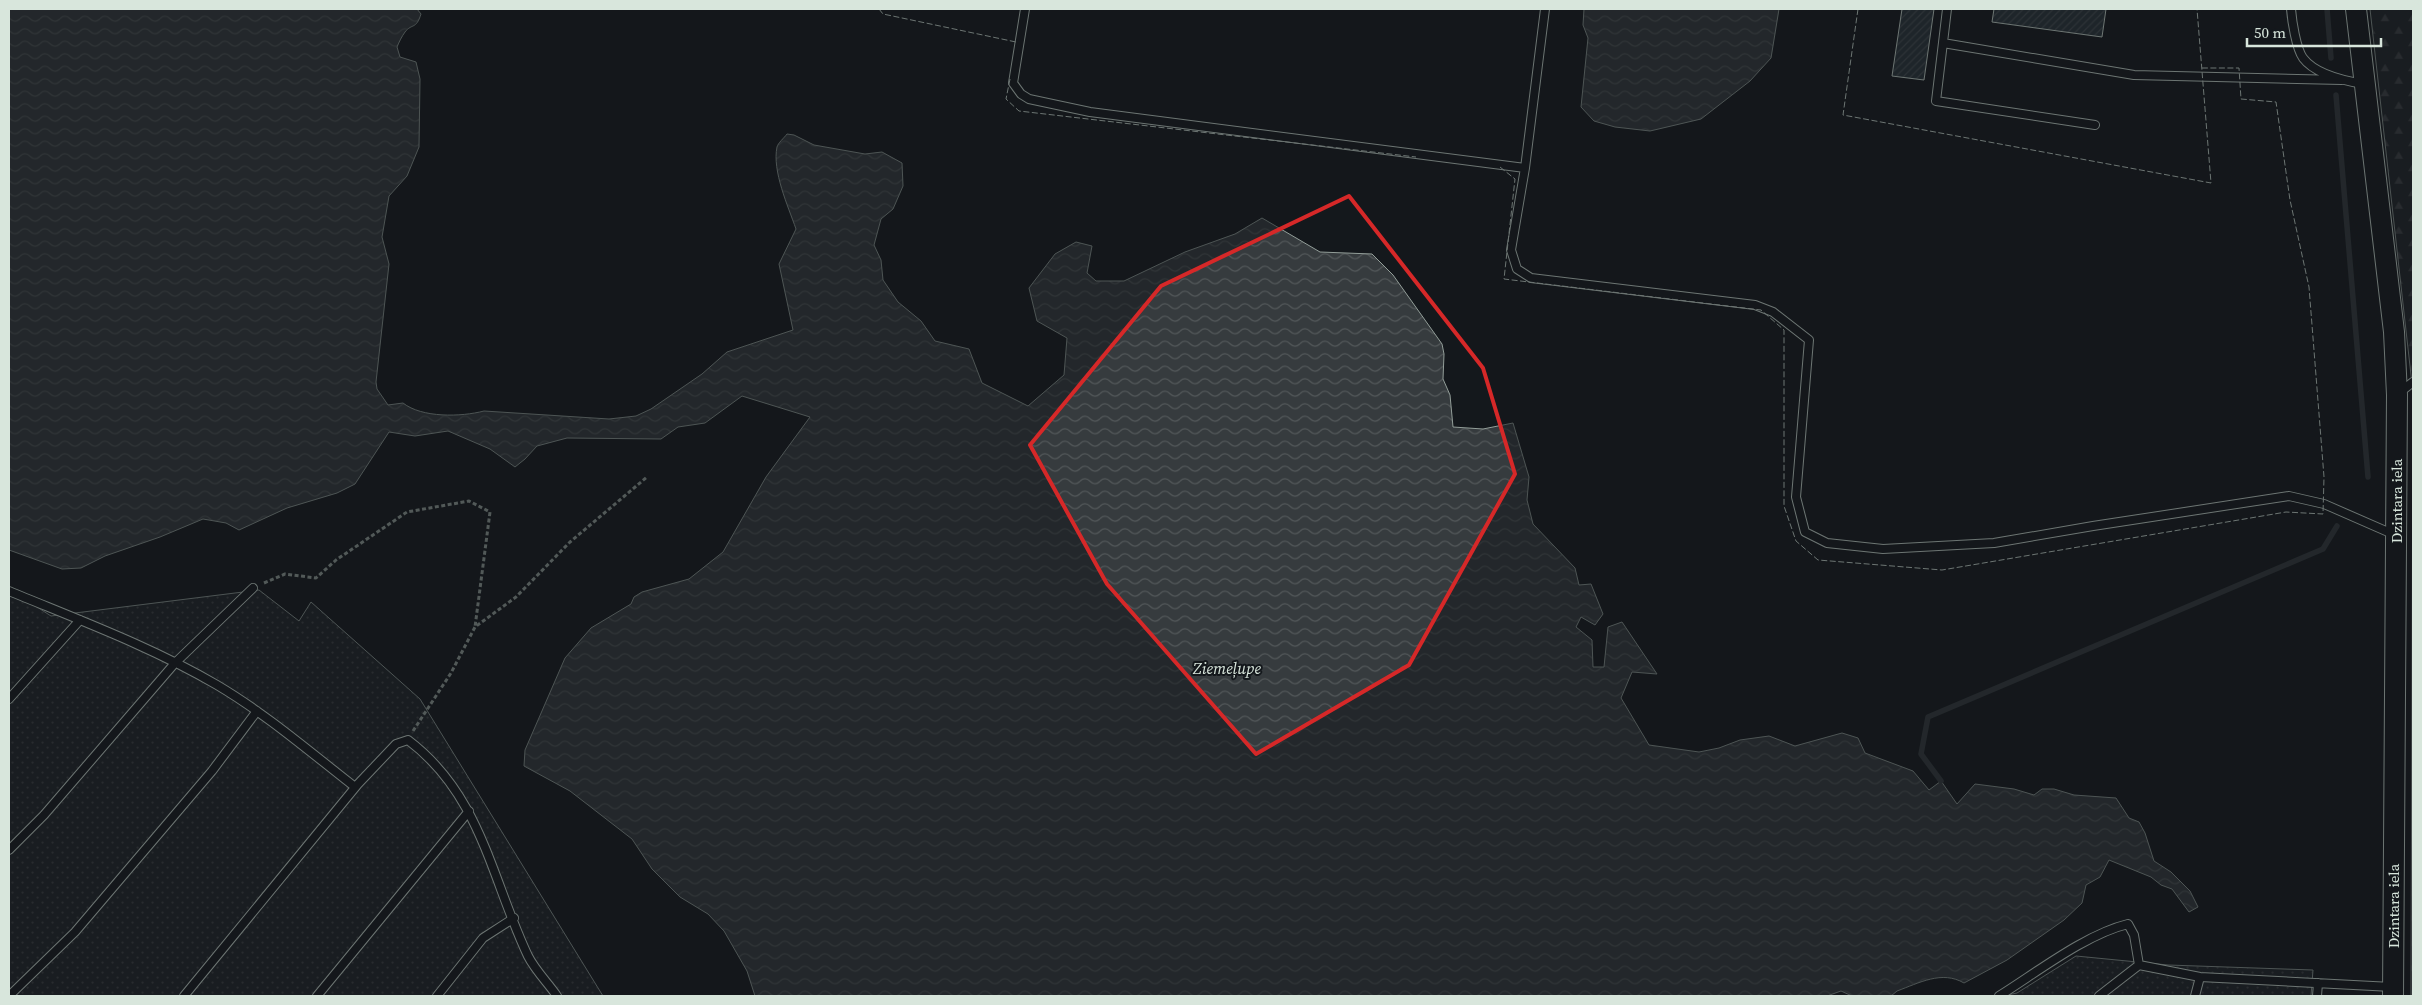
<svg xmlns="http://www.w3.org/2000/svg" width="2422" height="1005" font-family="'Source Serif 4',serif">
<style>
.forest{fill:url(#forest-firs);stroke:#939e99}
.garden{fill:url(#garden-dots);stroke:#939e99}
.water{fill:url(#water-waves);stroke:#939e99}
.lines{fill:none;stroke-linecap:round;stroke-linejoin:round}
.stream{stroke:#363b3e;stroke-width:5.5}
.building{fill:url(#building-hatch);stroke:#d8e6dc}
.service-casing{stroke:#d8e6dc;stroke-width:10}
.tertiary-casing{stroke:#d8e6dc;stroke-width:22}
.path{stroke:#9da8a2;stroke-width:3;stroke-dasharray:4 2.5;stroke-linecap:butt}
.service{stroke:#14181c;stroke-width:8}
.tertiary{stroke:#14181c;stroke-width:20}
.fence{stroke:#d8e6dc;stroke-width:1;stroke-dasharray:6 2.5;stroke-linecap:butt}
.marked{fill:none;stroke:#d62828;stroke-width:4;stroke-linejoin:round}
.labels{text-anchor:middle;stroke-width:4;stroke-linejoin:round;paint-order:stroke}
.street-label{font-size:15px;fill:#d8e6dc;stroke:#14181c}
.water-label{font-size:16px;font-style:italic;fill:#d8e6dc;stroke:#14181c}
</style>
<defs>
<pattern id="forest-firs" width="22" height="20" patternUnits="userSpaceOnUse" patternTransform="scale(1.25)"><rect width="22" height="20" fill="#202428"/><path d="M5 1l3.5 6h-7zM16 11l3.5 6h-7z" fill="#404447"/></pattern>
<pattern id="garden-dots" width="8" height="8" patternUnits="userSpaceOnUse" patternTransform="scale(1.25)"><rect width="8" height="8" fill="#202428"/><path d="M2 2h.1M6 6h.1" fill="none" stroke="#404447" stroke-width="1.8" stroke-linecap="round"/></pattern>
<pattern id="water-waves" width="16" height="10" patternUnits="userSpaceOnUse" patternTransform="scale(1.25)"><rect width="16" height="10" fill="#363b3e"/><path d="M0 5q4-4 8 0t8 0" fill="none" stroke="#525759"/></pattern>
<pattern id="building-hatch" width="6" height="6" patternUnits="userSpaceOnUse" patternTransform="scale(1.25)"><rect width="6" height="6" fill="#2c363c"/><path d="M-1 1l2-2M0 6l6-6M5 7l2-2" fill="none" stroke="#4a5358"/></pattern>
</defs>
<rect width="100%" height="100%" fill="#14181c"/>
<path class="forest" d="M2370,9h43v987h-2v-12l2,-591z"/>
<path class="garden" d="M9,589l42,27 208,-26 40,31 12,-19 109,97 183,297h-594z
M2076,956l92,9 145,5 -2,26h-308l14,-3z"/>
<path class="water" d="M9,9h408l4,5c-5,16 -9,9 -16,18 -3,4 -6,10 -8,15l3,10 16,5 4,17 -1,68 -12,29 -18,20 -7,41 7,27 -13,118 1,7 11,16 15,-2c19,15 58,14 81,8l125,8 27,-3 15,-7 51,-35 25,-22 66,-22 -14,-66 17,-35c-8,-23 -24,-58 -19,-82 1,-4 7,-9 10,-13l7,1 20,10 51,9 17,-2 20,11 1,23 -10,23 -12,10 -7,26 7,15 2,20 15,22 23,19 14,20 34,8 13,34 46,23 36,-31 3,-37 -30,-17 -8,-33 26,-34 21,-12 16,4 -5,27 9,8h28l61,-29 50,-18 27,-16 58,34 52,2 21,21 49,69 2,10 -1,25 7,16 3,32 30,2 30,-6 16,54 -2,23 6,24 42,44 4,17 12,-1 12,30 -8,11 -14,-8 -5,10 16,13 1,27h11l4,-40 14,-5 35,52 -25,-2 -11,26 28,47 50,7 20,-4 21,-8 29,-4 26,10 47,-13 16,5 7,15 48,18 16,19 12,-9 16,23 18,-20 39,5 20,6 8,-6h12l20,6 42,3 13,20 10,4 6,11 9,28 17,11 19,19 8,16 -9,5 -17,-23 -11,-4 -10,-8 -42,-17 -9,17 -14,8 -4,18 -18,17 -57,40 -43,23c-22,-13 -45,0 -67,8l-6,5h-39l-11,-5 -14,5h-1072l-8,-25 -23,-40 -16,-17 -28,-17 -28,-28 -20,-30 -62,-48 -46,-25 1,-16 40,-92 26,-30 40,-24 3,-7 8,-5 47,-13 34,-27 43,-75 44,-60 -68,-21 -37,27 -27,4 -17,12 -94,-1 -30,8 -12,13 -10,8 -25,-18 -42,-18 -33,5 -26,-4 -34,52 -18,9 -50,15 -48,22 -13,-7 -23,-4 -43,18 -55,19 -24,12 -19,1 -53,-19z
M1584,9h195l-8,49 -21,23 -49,38 -51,12 -35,-4 -21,-6 -13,-14 7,-69 -5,-13z"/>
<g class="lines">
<path class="stream" d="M2327,9l4,49
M2336,95l32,382
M1941,781l-20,-27 7,-37 395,-168 14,-23"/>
</g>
<path class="building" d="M1902,9h32l-10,71 -32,-4z
M1994,9h112l-4,28 -110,-15z"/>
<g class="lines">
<defs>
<path id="service" d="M1025,9l-12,74 8,11 8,5 61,13 435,56
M1545,9l-20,159 -14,82 6,19 14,9 224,27 18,7 36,28 -13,157 9,35 22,11 56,6 111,-6 99,-17 196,-30 35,8 71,31
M1947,9l-11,92 159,24
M2291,9c1,12 5,39 12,49 12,16 42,23 61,26
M1943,43l191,32 208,5
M2399,393l14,-11
M9,591c70,29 143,56 208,94 49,29 93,67 138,102
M9,699l71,-79
M9,850l35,-35 131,-152 78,-75
M9,996l66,-64 137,-161 45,-60
M184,996l174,-212 38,-40 12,-4c73,55 83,138 120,216 7,14 20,27 29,40
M317,996l152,-185
M437,996l46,-58 31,-20
M1999,996c37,-23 87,-62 129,-72l6,11 5,30
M2099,996l40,-31 61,12 192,10
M2195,996l5,-19
M2317,996l1,-13"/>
<path id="tertiary" d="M2356,9l38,323 3,63 -4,601"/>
</defs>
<use href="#service" class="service-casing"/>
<use href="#tertiary" class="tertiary-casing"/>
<path class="path" d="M264,583l21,-9 31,4 20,-18 71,-48 62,-11 21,11 -15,115
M413,731l38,-58 24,-46 41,-30 54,-55 77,-65"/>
<use href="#service" class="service"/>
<use href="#tertiary" class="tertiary"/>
<path class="fence" d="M879,9l4,5 133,28v2
M1858,9l-15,106 368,68 -14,-174
M1010,79l-4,20 13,12 397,46
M1500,167l15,12 -11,100 257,31 23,20v176l12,35 22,19 124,10 344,-58 37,2 1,-37 -15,-190 -19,-87 -14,-98 -35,-3 -2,-31h-37"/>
</g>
<path d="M0 0H2422V1005H0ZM1349,196l134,172 32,106 -106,191 -153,89 -149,-170 -77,-139 131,-159z" fill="#14181c" fill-opacity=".55" fill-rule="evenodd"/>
<path class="marked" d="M1349,196l134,172 32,106 -106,191 -153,89 -149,-170 -77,-139 131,-159z"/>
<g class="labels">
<g class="street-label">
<text transform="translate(2397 501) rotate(-90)" y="5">Dzintara iela</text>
<text transform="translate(2394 906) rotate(-90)" y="5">Dzintara iela</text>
</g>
<g class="water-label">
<text x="1227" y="674">Ziemeļupe</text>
</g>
</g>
<rect width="2422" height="1005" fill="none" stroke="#d8e6dc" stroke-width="20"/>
<path d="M2247 38v8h134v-8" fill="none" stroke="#d8e6dc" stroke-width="2.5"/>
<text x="2254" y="38" font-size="15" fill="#d8e6dc" stroke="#14181c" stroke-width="4" paint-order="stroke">50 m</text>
</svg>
